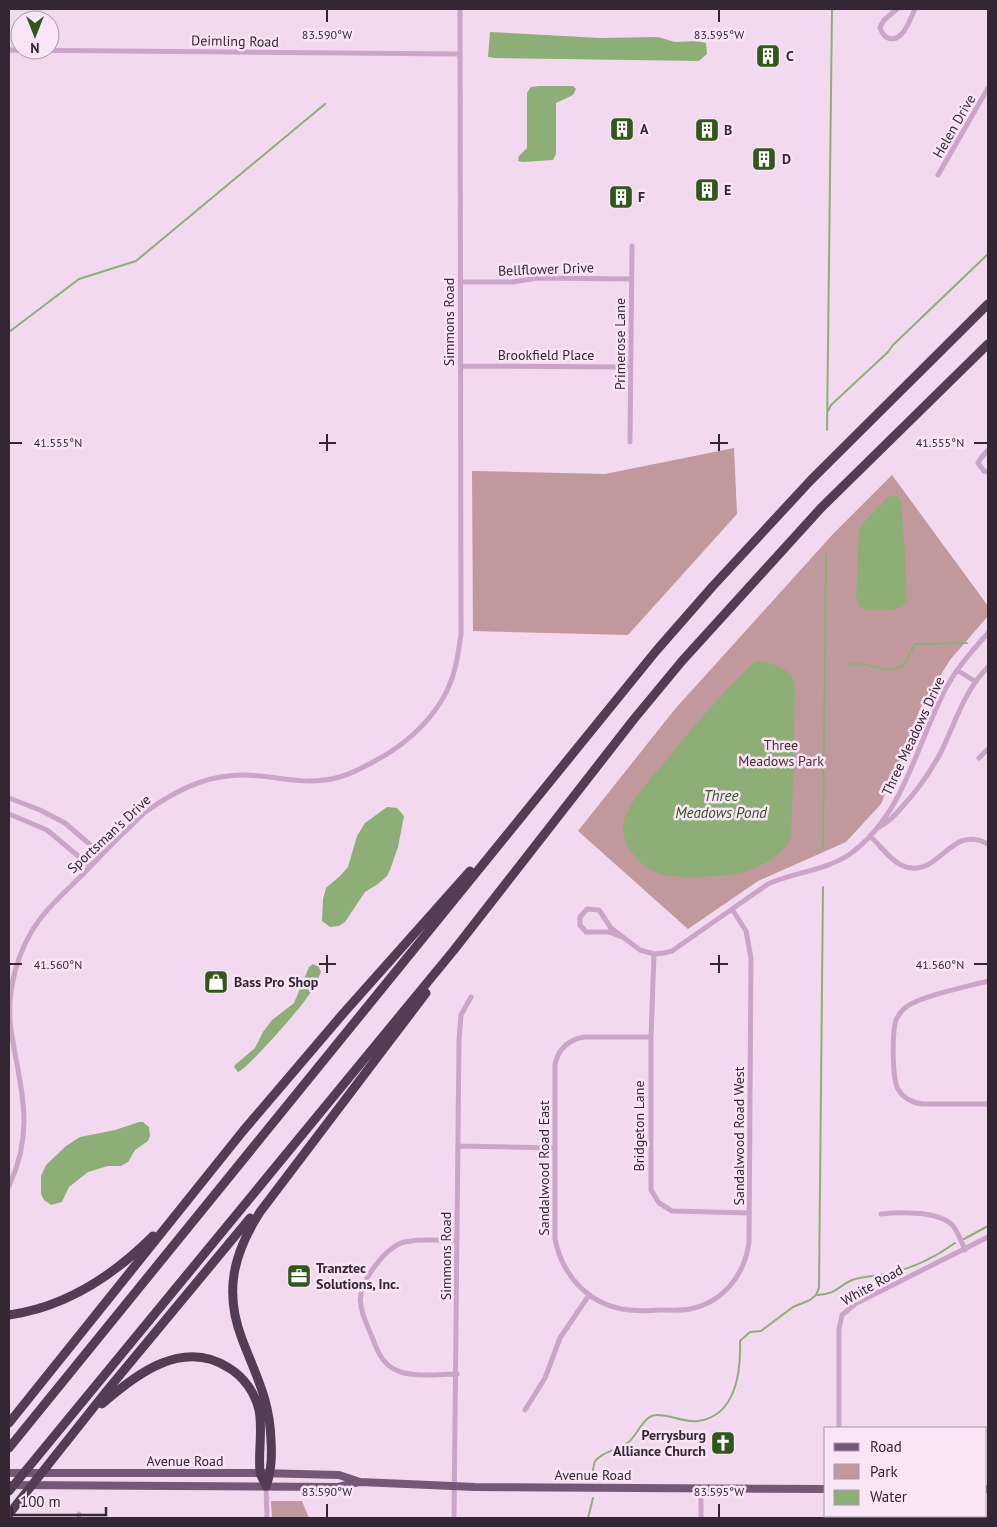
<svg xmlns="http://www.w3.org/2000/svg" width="997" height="1527" font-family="'PT Sans',sans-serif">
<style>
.green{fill:#c1999c}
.water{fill:#8daf77}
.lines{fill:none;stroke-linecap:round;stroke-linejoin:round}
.stream{stroke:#8daf77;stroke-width:2}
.minor{stroke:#caa5c9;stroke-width:5}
.primary{stroke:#755778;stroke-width:8}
.motorway{stroke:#533d56;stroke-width:9}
.ticks{fill:none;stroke:#342635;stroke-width:2}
.labels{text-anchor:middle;stroke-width:5;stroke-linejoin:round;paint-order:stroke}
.street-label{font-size:14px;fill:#342635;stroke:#f9e5f7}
.poi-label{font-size:14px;font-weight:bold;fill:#342635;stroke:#f9e5f7;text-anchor:start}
.park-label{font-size:14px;fill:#542a2c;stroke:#f9e5f7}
.water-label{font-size:15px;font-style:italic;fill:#31571b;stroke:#f9e5f7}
.ticks-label{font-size:12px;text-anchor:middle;fill:#342635;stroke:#f9e5f7;stroke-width:5;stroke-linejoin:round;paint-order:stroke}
</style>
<rect width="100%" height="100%" fill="#f2d9ef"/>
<path class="green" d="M734,448l3,66 -109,121 -155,-4 -1,-160 133,3z
M892,475l96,131v10l-38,44 -28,45 -41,99 -35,38 -88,39 -70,48 -110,-98 97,-122 158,-175z
M271,1501h31l7,17h-37z"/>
<path class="water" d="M490,32l111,6 57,-1 17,5 22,-1 9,2 1,11 -8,7 -205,-3 -6,-1z
M539,86h34l3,3 -3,6 -17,8v51l-3,6 -30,2 -5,-1 1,-5 8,-8v-55l4,-6z
M890,495l7,1 4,5 4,51 2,49 -11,9 -31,-1 -5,-2 -4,-9 3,-68 5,-8z
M756,661c11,0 26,5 34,13 4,4 4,10 5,15l-3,128c-1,9 0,19 -4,26 -9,15 -32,26 -48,30 -15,4 -61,5 -76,2 -20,-4 -43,-28 -41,-49 2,-20 29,-49 41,-63 29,-36 58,-71 92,-102z
M387,807l10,1 7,8 -6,31 -8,23 -3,6 -9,8 -13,8 -20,30 -6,4 -9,1 -8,-6 1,-22 3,-11 15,-13 7,-8 9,-31 8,-13z
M313,964l6,3 2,5c-4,9 -9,19 -15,27 -7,11 -60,71 -68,73l-4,-5 1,-2 20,-17 8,-16 9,-12 22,-17 15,-36z
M139,1122h4l6,5 1,9 -2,5 -13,9 -7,12 -7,4h-13l-20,6 -19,15 -7,15 -11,3 -7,-5 -3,-6v-18l5,-11 20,-19 14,-9 35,-7z"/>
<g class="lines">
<path class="stream" d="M9,332l70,-53 57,-18 189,-157
M828,411l3,-6 57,-53 5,-7 95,-91
M827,430l5,-421
M848,665c22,-6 33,12 56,0l11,-21 52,-1
M823,848l3,-293
M964,1239l24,-13
M818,1295c19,-1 20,-9 34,-15 10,-4 24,-4 34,-6 26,-5 48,-16 69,-31
M593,1479c0,-6 -1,-14 3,-19 8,-9 21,-10 30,-16 11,-6 16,-28 30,-29 14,-1 27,8 42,6 38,-5 43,-49 42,-80l10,-9 11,-1 32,-24 17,-7 6,-5 3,-7 4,-401
M588,1518l5,-20"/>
<path class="minor" d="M897,9l-13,11 -4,7c1,4 2,7 6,10 16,9 24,-18 29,-28
M9,50l451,4
M938,175l50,-87
M461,282h52l24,-4 94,1
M461,366l170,1
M630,442l2,-196
M988,450l-7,8 -3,5 6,8 4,1
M957,670l19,12
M979,758l9,-9
M9,798l31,12 25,13 36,31
M9,814l38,16 43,36
M879,827c10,-5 16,-12 23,-20 16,-17 29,-36 40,-57 14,-29 22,-59 46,-83
M870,836c10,9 19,23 31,29 37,18 48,-43 87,-21
M622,937l-13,-5h-23l-6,-7v-8l7,-8 12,1 12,18 29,22 14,4 10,-1 8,-2 96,-67c26,-12 57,-13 82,-30 53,-38 65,-105 93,-160 11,-23 28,-42 45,-61
M654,954l-3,83v153l8,13 13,8 77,2
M988,981c-18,5 -72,16 -83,27 -4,3 -7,8 -9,12 -4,12 -4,59 2,69 5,9 15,14 25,15h65
M651,1037h-67c-16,3 -26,12 -29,28v174c7,35 31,63 67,70 12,2 25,2 38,1 10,0 20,1 30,-1 34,-7 55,-35 59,-67l2,-284 -5,-27 -14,-22
M459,1146l96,2
M9,1186c27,-58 11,-97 2,-156 -5,-38 6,-81 29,-111 12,-16 28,-30 42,-44 20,-21 41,-42 62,-62 36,-26 70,-42 116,-37 21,2 42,7 64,4 17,-1 34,-10 49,-18 37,-19 72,-52 82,-94 3,-11 4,-22 6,-34l-1,-625
M881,1214c17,-2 54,-3 69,9 7,5 11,18 15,27
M457,1374c-17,0 -46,4 -61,-4 -14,-6 -19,-20 -24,-33 -13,-31 -19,-41 3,-71 6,-8 13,-16 22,-21 14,-8 44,-4 60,-5
M525,1410l20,-32 15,-40 29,-43
M839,1428v-99l3,-14 13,-11 133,-67
M266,1486l1,32
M79,1514v4
M454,1518l5,-478 2,-25 10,-18
M701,1518v-30
M838,1518v-2
M949,1518v-2"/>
<path class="primary" d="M9,1473h251l79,2 21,7 115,5 351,2
M11,1485l327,2 21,-5
M986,1489h2"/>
<path class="motorway" d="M9,1315c57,-8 104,-39 144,-79
M102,1404c34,-30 81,-66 127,-36 15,9 26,25 30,42 4,21 -1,41 1,62 1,5 4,9 6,14
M9,1423l234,-292 98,-115 129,-145
M9,1448l647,-797 56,-64 99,-107 177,-176
M266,1486c6,-15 6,-30 5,-45 -1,-41 -15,-65 -29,-102 -18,-47 -9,-85 18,-127l166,-219
M9,1491l445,-541 180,-231 48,-58 139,-153 167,-164
M9,1514l96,-121 145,-175"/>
</g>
<path class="ticks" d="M327,10v12M719,10v12M327,434v17M719,434v17M10,443h12M319,443h17M710,443h18M974,443h13M327,955v18M719,955v18M10,964h12M319,964h17M710,964h18M974,964h13M327,1504v13M719,1504v13"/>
<defs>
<symbol id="building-square" viewBox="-11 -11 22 22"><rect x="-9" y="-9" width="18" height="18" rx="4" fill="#31571b" stroke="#f9e5f7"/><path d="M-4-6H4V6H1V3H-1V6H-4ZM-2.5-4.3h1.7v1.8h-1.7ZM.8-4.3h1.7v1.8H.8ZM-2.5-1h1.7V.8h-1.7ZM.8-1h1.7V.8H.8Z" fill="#fff"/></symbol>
<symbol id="shop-square" viewBox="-11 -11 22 22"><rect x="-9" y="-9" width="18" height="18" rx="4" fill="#31571b" stroke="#f9e5f7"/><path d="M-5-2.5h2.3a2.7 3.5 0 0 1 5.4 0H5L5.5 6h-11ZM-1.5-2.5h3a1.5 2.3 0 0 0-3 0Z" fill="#fff"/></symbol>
<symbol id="office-square" viewBox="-11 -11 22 22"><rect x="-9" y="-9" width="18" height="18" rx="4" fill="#31571b" stroke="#f9e5f7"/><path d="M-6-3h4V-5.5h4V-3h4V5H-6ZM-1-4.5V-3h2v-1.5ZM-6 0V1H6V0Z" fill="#fff"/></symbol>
<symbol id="church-square" viewBox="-11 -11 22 22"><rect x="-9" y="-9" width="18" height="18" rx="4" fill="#31571b" stroke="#f9e5f7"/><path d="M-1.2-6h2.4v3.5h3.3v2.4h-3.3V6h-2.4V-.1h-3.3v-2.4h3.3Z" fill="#fff"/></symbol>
</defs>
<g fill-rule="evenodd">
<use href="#building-square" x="754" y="42" width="28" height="28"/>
<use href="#building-square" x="608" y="115" width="28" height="28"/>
<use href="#building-square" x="693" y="116" width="28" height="28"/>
<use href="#building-square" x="750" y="145" width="28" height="28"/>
<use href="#building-square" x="693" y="176" width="28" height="28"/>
<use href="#building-square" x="607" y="183" width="28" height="28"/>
<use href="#shop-square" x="202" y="968" width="28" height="28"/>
<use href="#office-square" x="285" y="1262" width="28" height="28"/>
<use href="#church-square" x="709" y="1429" width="28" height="28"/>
</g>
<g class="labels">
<g class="street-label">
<text transform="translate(235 41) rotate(1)" y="5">Deimling Road</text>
<text transform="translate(954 126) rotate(-60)" y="5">Helen Drive</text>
<text transform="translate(546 269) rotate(-2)" y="5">Bellflower Drive</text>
<text transform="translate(449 322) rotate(-90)" y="5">Simmons Road</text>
<text transform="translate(620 344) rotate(-90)" y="5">Primerose Lane</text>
<text x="546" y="360">Brookfield Place</text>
<text transform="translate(913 736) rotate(-65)" y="5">Three Meadows Drive</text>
<text transform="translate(109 834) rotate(-43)" y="5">Sportsman's Drive</text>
<text transform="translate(639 1126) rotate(-90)" y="5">Bridgeton Lane</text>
<text transform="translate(739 1136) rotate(-90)" y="5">Sandalwood Road West</text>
<text transform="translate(544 1168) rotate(-90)" y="5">Sandalwood Road East</text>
<text transform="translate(446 1256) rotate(-90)" y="5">Simmons Road</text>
<text transform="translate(872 1285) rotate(-29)" y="5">White Road</text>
<text x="185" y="1466">Avenue Road</text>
<text x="593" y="1480">Avenue Road</text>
</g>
<g class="poi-label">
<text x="786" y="61">C</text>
<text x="640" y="134">A</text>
<text x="724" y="135">B</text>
<text x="782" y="164">D</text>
<text x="724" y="195">E</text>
<text x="638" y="202">F</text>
<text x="234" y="987">Bass Pro Shop</text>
<text x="316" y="1273">Tranztec<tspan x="316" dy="16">Solutions, Inc.</tspan></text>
<text x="706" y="1440" text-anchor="end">Perrysburg<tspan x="706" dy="16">Alliance Church</tspan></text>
</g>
<g class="park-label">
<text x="781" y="750">Three<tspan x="781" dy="16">Meadows Park</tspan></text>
</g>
<g class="water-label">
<text x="721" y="801">Three<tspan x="721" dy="17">Meadows Pond</tspan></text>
</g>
</g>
<g class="ticks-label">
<text x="327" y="39">83.590°W</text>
<text x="719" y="39">83.595°W</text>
<text x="940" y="447">41.555°N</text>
<text x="58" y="447">41.555°N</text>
<text x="58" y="969">41.560°N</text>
<text x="940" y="969">41.560°N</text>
<text x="327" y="1496">83.590°W</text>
<text x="719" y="1496">83.595°W</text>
</g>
<rect width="997" height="1527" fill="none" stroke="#342635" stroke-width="20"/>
<rect x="824" y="1427" width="162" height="90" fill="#f9e5f7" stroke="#aa99a9"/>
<rect x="834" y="1443" width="25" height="8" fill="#755778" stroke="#aa99a9"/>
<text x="870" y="1452" font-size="15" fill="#342635">Road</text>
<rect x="834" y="1464" width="25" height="15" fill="#c1999c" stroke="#aa99a9"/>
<text x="870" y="1477" font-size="15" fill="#342635">Park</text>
<rect x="834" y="1490" width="25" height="15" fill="#8daf77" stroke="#aa99a9"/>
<text x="870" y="1502" font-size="15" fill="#342635">Water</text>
<g transform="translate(35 35) rotate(180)"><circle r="24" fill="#f9e5f7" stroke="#aa99a9"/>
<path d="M0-4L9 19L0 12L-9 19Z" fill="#31571b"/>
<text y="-8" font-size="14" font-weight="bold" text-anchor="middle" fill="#342635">N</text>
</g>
<path d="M12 1507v8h94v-8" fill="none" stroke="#342635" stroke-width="2.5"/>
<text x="20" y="1507" font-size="15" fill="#342635" stroke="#f9e5f7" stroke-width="4" paint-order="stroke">100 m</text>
</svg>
